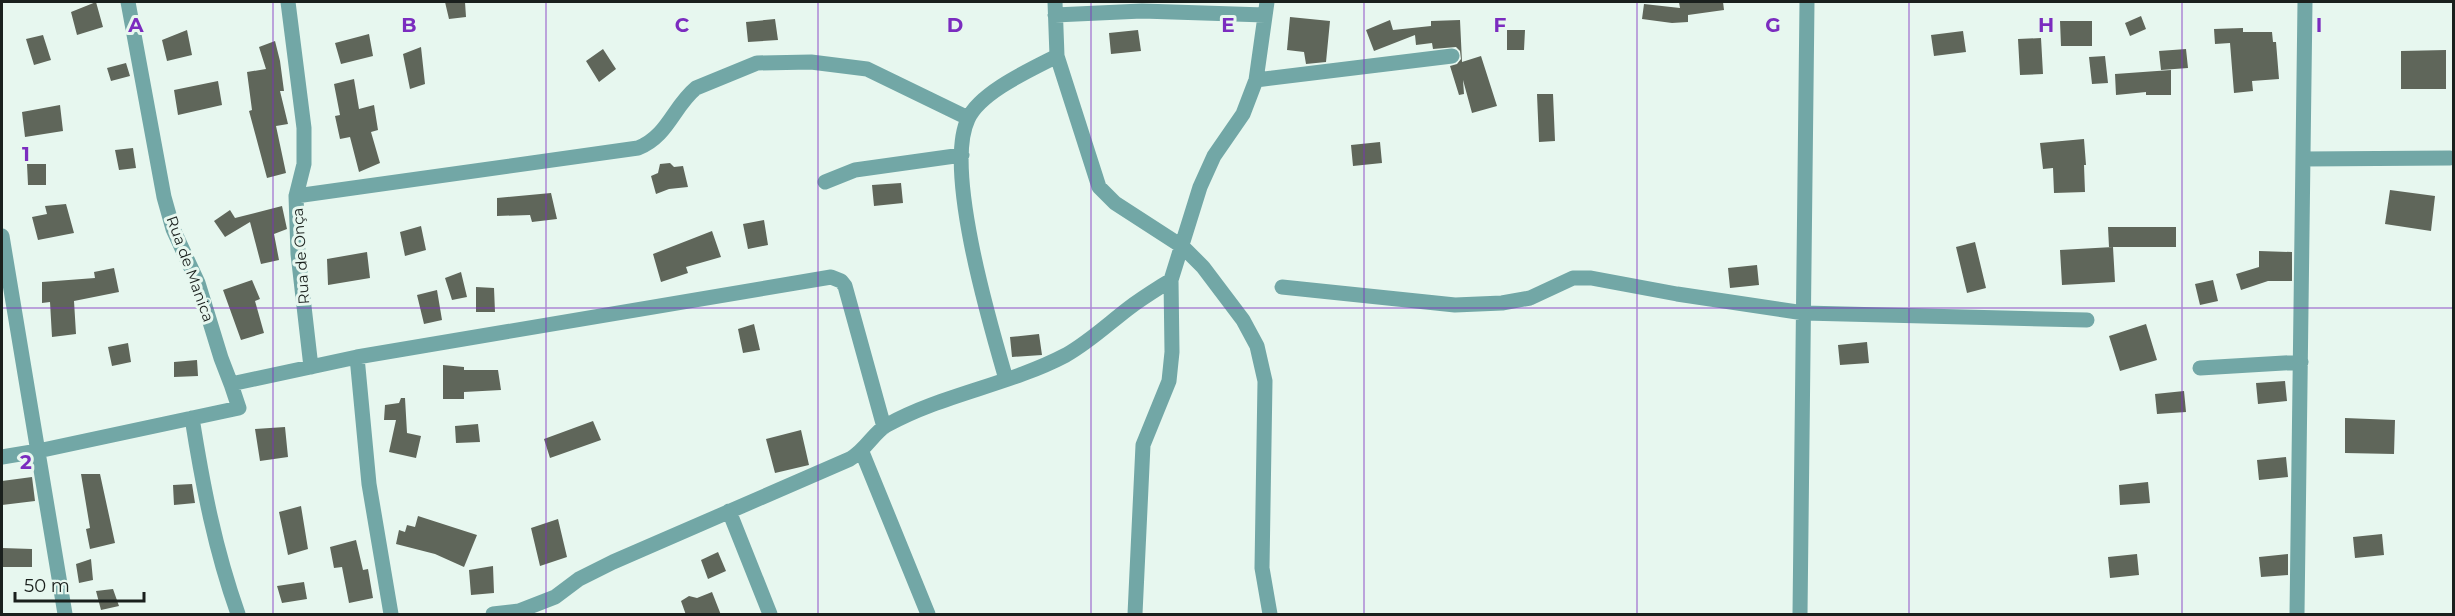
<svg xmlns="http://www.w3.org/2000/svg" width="2455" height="616" font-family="Montserrat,sans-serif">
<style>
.building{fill:#5f665a}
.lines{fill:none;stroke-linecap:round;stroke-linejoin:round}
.minor{stroke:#72a7a6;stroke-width:15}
.grid{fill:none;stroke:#7b2cbf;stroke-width:1.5;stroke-opacity:0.55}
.labels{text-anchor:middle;stroke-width:6;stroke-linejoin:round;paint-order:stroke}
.street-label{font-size:15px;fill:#1a201d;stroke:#e7f7ef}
.grid-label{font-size:20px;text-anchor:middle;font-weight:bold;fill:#7b2cbf;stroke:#e7f7ef;stroke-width:6;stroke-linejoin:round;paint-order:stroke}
</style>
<rect width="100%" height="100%" fill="#e7f7ef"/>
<path class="building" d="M96,2l7,25 -26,8 -6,-23z
M445,2h20l1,15 -17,2z
M1679,2h44l1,8 -36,5v7l-16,1 -30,-4 2,-15 36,4z
M2141,16l5,13 -16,7 -5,-13z
M1290,17l40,4 -4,41 -20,2 -2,-12 -17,-2z
M775,19l3,21 -30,2 -2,-20z
M1390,20l3,10 38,-4v-5l29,-1 2,42 19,-6 16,50 -25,7 -9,-33 1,14 -5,1 -9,-29 7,-2 4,-5 -1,-8 -4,-4 -23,2 -1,-6 -16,2 -1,-10 -41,16 -8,-21z
M2060,21h32v25h-31z
M2243,28v4h29l1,10h3l3,37 -27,2 1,10 -19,2 -4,-50 -15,1 -1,-15z
M187,30l5,25 -25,6 -5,-21z
M1138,30l3,21 -30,3 -2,-21z
M1507,30h18l-1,20h-17z
M1963,31l3,21 -32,4 -3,-21z
M369,34l4,22 -32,8 -6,-21z
M43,35l8,25 -17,5 -8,-26z
M2041,38l2,36 -23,1 -2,-36z
M275,41l5,20 4,30h-4l8,33 -12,2 10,47 -19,5 -18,-67 3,-1 -5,-38 19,-3 -7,-22z
M421,47l4,37 -15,5 -7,-35z
M603,49l13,20 -17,13 -13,-21z
M2186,49l2,19 -27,2 -2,-19z
M2446,50v39h-45v-38z
M2105,56l3,27 -16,1 -3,-27z
M126,63l4,13 -19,5 -4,-13z
M2171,70v25h-25v-3l-30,3 -1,-21z
M354,79l5,30 15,-4 4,25 -7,2 9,31 -21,9 -9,-35 -10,2 -5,-23 5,-1 -6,-31z
M218,81l4,24 -44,10 -4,-25z
M1537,94h16l2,47 -16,1z
M60,105l3,26 -38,6 -3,-25z
M2084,139l2,26h-2l1,27 -31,1 -1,-25 -10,1 -3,-26z
M1380,142l2,21 -29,3 -2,-21z
M133,148l3,20 -17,2 -4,-20z
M670,163l4,4 9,-1 5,21 -19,2 -13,5 -5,-18 7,-3 2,-9z
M27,164h19v21h-18z
M901,183l2,20 -29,3 -2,-21z
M2390,190l45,6 -4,35 -46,-7z
M551,193l6,26 -25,3 -2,-7 -33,1v-18z
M66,204l8,29 -36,7 -6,-23 15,-3 -2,-8z
M282,206l5,23 -13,5 5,26 -18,4 -11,-42 -25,15 -11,-16 16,-11 5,8z
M764,220l4,25 -20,4 -5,-25z
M421,226l5,24 -21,6 -5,-24z
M2108,227h68v20h-67z
M712,231l9,26 -35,10 2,6 -27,9 -8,-28z
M1975,242l11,46 -19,5 -11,-46z
M2113,247l2,35 -53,3 -2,-35z
M2259,251l33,1v29h-24l-27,9 -5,-16 23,-7z
M367,252l3,26 -42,7 -1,-26z
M1757,265l2,20 -29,3 -2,-20z
M114,268l5,24 -45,9 2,33 -24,3 -2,-35 -8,1v-21l53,-4 -1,-6z
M461,272l6,25 -15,3 -7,-22z
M252,280l8,19 -5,2 9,32 -23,7 -18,-50z
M2213,280l5,21 -18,4 -5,-21z
M476,287l18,1 1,24h-19z
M437,290l5,30 -18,4 -7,-29z
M754,324l6,26 -17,3 -5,-24z
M2146,324l11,36 -37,11 -11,-35z
M1039,334l3,21 -30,2 -2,-20z
M1867,342l2,21 -29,2 -2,-20z
M128,343l3,19 -19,4 -4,-19z
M197,360l1,16 -24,1v-15z
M443,365l21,2v3h34l3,20 -37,2v7h-21z
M2285,381l2,20 -29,3 -2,-21z
M2184,391l2,21 -29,2 -2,-20z
M401,398h4l2,35 14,3 -5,22 -27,-6 7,-32h-12l1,-15 14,-2z
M2345,418l50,2 -1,34 -49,-1z
M593,421l8,19 -51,18 -6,-19z
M478,424l2,18 -24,1 -1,-17z
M285,427l3,30 -28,4 -5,-32z
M801,430l8,35 -34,8 -9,-34z
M2286,457l2,20 -29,3 -2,-20z
M81,474h19l15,69 -25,6 -4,-20 4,-1z
M32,477l3,24 -33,4v-24z
M2148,482l2,21 -30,2 -1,-20z
M192,484l3,19 -21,2 -1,-20z
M301,506l7,43 -20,6 -9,-43z
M418,516l59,19 -13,32 -29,-13 -39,-10 3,-14 6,2 2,-7 8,2z
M558,519l9,38 -27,9 -9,-38z
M2382,534l2,21 -29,3 -2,-21z
M356,540l7,30 5,-1 5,29 -24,5 -7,-36 -8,1 -4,-21z
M2,548l30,1v18h-29z
M718,552l8,19 -18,8 -7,-19z
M2137,554l2,21 -29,3 -2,-21z
M2288,554v21l-27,2 -2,-20z
M91,559l2,21 -14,3 -3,-19z
M493,566l1,27 -23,2 -2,-25z
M304,582l3,17 -25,4 -5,-17z
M113,589l6,17 -18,4 -5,-19z
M712,592l9,23h-35l-5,-14 8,-5 8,2z"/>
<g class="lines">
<path class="minor" d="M128,2l36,195 9,32 25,54 23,75 10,26 126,-27
M288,2l16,126v36l-8,32 2,58 13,113
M1055,2l2,54 42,131 16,16 68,44 20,20 40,53 14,26 8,35 -3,187 8,46
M1055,15l87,-4 123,4
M1256,80l196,-24
M2304,159l146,-1
M825,182l30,-12 107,-15
M296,196l342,-48c30,-12 35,-41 58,-60l61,-25 54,-1 56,7 101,49
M2,236l63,378
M1282,287l173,18 47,-2 28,-5 43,-20h18l86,16 127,19 283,7
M2200,368l101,-6
M1006,379c-16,-55 -62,-210 -38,-260 12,-27 64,-50 89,-63
M192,418c11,69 23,131 46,196
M862,452l66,162
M2,457l36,-6 201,-43 -8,-24
M729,511l41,103
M391,614l-22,-130 -12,-127 474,-80 10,4 4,5 39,141
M493,614l26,-3 36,-14 24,-18 34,-17 237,-103c16,-9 24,-27 37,-34 56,-31 122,-40 179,-70 23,-13 42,-31 63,-47 13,-10 28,-19 42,-28
M1135,614l8,-169 26,-64 3,-29 -1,-72 29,-93 14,-31 29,-42 13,-34 11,-78
M1800,614l7,-612
M2297,614l8,-612"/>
</g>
<path class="grid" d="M273,2v612M546,2v612M818,2v612M1091,2v612M1364,2v612M1637,2v612M1909,2v612M2182,2v612M2,308h2452"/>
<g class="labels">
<g class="street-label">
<text transform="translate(301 256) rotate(-94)" y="5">Rua de Onça</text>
<text transform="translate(190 269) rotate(70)" y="5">Rua de Manica</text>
</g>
</g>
<g class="grid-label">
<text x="136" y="32">A</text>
<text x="409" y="32">B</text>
<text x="682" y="32">C</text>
<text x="955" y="32">D</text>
<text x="1228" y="32">E</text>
<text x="1500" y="32">F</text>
<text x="1773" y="32">G</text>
<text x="2046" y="32">H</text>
<text x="2319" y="32">I</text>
<text x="26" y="161">1</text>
<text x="26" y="469">2</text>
</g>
<rect width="2455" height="616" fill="none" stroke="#1a201d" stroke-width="6"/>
<path d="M15 592v9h129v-9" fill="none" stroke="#1a201d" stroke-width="3"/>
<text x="24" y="592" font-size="18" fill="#1a201d" stroke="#e7f7ef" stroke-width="4.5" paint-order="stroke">50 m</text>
</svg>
